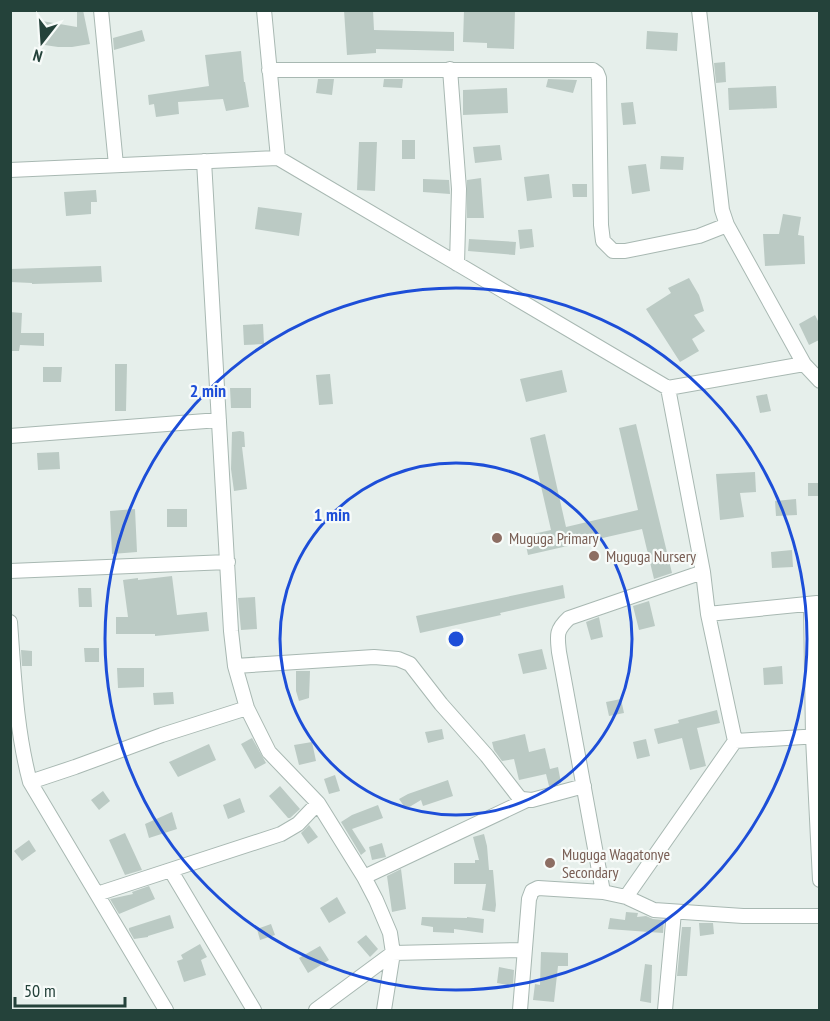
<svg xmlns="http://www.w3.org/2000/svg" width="830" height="1021" font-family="'PT Sans Narrow',sans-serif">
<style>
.building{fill:#bbcac4}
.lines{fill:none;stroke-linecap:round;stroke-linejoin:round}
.street-casing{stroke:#a8b8b2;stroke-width:16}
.street{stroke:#fff;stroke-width:14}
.ring{fill:none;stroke:#1d4ed8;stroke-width:3}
.education-dot{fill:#8d6e63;stroke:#f7fbf9;stroke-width:2}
.labels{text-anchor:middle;stroke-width:4.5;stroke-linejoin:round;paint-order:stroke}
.education-label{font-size:16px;fill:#785e54;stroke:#f7fbf9;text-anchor:start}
.centre{fill:#1d4ed8;stroke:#f7fbf9;stroke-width:3}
.ring-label{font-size:18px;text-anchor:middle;font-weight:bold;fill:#1d4ed8;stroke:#f7fbf9;stroke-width:4.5;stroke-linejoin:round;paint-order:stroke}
</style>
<rect width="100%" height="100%" fill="#e6efeb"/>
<path class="building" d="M77,10h6l7,34 -18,3h-14l-20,-3 4,-23 35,6z
M344,10h29l1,20 80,2v19l-78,-2v4l-29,2z
M464,10h51l-1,39 -27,-1v-5l-24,-1z
M142,30l3,11 -31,9 -1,-12z
M647,31l31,2 -1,18 -31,-2z
M241,51l3,31h1l4,25 -23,4 -3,-12 -45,3 1,12 -23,3 -2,-13 -5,1 -1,-10 61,-9 -4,-31z
M725,62l1,20 -10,1 -2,-20z
M318,79h16l-2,16 -16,-2z
M384,79h19l-1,9 -19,-1z
M548,79l29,1 -4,13 -27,-6z
M776,86l1,22 -48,2 -1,-22z
M507,88l1,25 -45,2v-25z
M633,102l3,22 -13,1 -2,-22z
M402,140h13v19h-13z
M359,142h18l-2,49 -18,-1z
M500,145l2,15 -27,3 -2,-16z
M661,156l23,1 -1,13 -23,-1z
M646,164l4,27 -18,3 -4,-28z
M549,174l3,24 -25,3 -3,-24z
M481,178l3,40h-17v-38z
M423,179l26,1 1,14 -27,-2z
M572,184h15v13h-14z
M96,190l1,12h-6v12l-25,2 -2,-24z
M258,207l44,6 -3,23 -44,-7z
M783,214l18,3 -3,18 6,1 1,28 -40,2 -2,-32h16z
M532,229l2,18 -14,2 -2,-19z
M469,239l47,3 -1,13 -47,-4z
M101,266l1,16 -70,2v-1l-22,-1v-13z
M689,278l10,17 5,16 -10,4 11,16 -13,8 7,12 -19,11 -34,-53 25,-16 -3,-5z
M10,312l12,1 -1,20h23v13l-24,-1 -1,6h-9z
M815,315l4,8v17l-10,5 -10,-21z
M263,324l1,20 -20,1 -1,-20z
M115,364h12l-1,47h-11z
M43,367h19l-1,15h-18z
M562,370l5,22 -41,10 -6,-23z
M330,374l3,30 -14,1 -3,-30z
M230,388h21v20h-20z
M767,394l4,17 -11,2 -4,-17z
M636,424l36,149 -18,6 -12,-50 -114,26 -4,-19 27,-6 -21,-92 15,-4 21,93 72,-17 -19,-82z
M240,431l4,1 1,15h-3l5,42 -13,2 -3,-22 1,-37z
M59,452l1,17 -22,1 -1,-17z
M755,472l1,20 -16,1 4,24 -24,3 -4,-46z
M808,483h11v13h-11z
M796,499l1,16 -21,1 -1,-15z
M135,509l2,43 -25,2 -2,-43z
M167,509h20v18h-20z
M792,550l1,17 -21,1 -1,-16z
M172,576l5,39 30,-3 2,19 -54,5v-2h-39v-17h12l-5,-37 15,-2v2z
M563,585l2,13 -65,15 1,2 -81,18 -4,-17z
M78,588h13l1,19h-13z
M255,597l2,32 -16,1 -3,-32z
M649,601l6,25 -16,4 -6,-24z
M599,617l4,20 -12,3 -5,-18z
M84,648h15v14h-14z
M542,649l5,20 -24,5 -5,-20z
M21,650l11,1v15h-10z
M782,666l1,18 -19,1 -1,-17z
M117,668h27v19l-26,1z
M296,671h14l-1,27 -10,3 -3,-10z
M173,692l1,12 -20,1 -1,-12z
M621,699l3,14 -15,3 -3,-14z
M717,710l3,13 -23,5 9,38 -16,4 -8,-32 -24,6 -4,-15 25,-6 -1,-3z
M442,729l2,10 -16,4 -3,-11z
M525,734l4,18 16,-4 5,21 8,-2 3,16 -12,3 -3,-12 -27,6 -5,-21 -12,2 -8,-11 -2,-8z
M252,738l14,25 -11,6 -14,-25z
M646,739l4,17 -13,3 -4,-17z
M312,742l4,19 -17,4 -5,-20z
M209,744l7,16 -38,17 -9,-15z
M335,775l5,16 -11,3 -5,-15z
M448,780l5,16 -30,10 -2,-6 -15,9 -7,-10 9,-5z
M280,786l20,23 -10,9h-2l-19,-22z
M103,791l7,10 -11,9 -8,-10z
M240,798l5,14 -17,7 -5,-14z
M378,805l5,13 -31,11 14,22 -5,4 -20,-33 11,-7z
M172,812l5,17 -28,9 -4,-14z
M309,825l9,12 -10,7 -7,-11z
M125,833l17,37 -17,5 -16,-35z
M484,834l3,12 2,24h4l3,35 -1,7 -13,-2 4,-26h-32v-21h21v-3h4l-6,-23z
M29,840l7,11 -14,10 -8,-10z
M382,843l4,14 -14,3 -3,-13z
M401,869l5,40 -14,3 -5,-36z
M149,886l6,13 -36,15 -9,-15 23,-5 -1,-2z
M337,897l9,16 -17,10 -9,-15z
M626,912l12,1 -1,4 9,-1 7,3 11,1 -1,13 -55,-4 2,-11 15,2z
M170,915l4,13 -26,8v1l-14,2 -5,-9v-2z
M422,917l45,1v-1l17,2 -1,14 -29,-4v4l-21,-1v-5l-12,-2z
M699,923h14l1,11 -14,2z
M271,924l4,11 -15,5 -3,-11z
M682,927h9l-4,49h-10z
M366,935l12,14 -8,8 -13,-15z
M200,944l7,13 -6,3 5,15 -22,7 -7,-21 6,-2 -2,-4z
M320,946l9,14 -21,13 -9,-15z
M541,952l27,1v13h-10l-4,36 -21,-2 2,-16 5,1z
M645,964l7,1 -1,38 -11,-2z
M499,967l15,3 -1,16 -16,-3z"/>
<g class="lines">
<defs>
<path id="street" d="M101,10l15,155
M264,10l14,148
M699,10l23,200 5,15 77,139 16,17
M450,69l9,120 -2,75
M269,70h324l4,3 2,5 2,147 2,16 10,10h12l74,-15 28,-11
M204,161l27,470 4,35 12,42 22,44 49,51 46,74 12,23 14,33 3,20 -9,57
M10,170l268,-12 390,230 136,-24
M10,436l209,-16
M10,571l218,-9
M811,604l2,133 7,143
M708,614l109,-11
M10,622c4,53 6,108 20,160l136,228
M235,666l139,-9 24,2 12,5 31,40 46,52 31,40 4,3 10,1 52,-14
M735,741l85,-5
M30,782l45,-15 87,-32 85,-27
M171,871l83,139
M364,877l163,-77
M603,892l-44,-240c-2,-17 -3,-22 10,-34l134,-46
M97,894l184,-60 17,-10 20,-21
M626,897l109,-156 -27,-127 -5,-42 -35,-184
M316,1010l77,-57 131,-3
M520,1010l9,-111 3,-8 6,-3 65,4 23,5 28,13 89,6h77
M665,1010l9,-98"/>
</defs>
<use href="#street" class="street-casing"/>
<use href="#street" class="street"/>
</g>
<g class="ring">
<circle cx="456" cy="639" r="176"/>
<circle cx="456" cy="639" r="351"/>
</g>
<g class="education-dot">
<circle cx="497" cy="538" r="6"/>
<circle cx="594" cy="556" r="6"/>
<circle cx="550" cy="863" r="6"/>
</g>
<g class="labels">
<g class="education-label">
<text x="509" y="544">Muguga Primary</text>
<text x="606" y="562">Muguga Nursery</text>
<text x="562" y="860">Muguga Wagatonye<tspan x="562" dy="18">Secondary</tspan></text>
</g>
</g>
<circle cx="456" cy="639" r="9" class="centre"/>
<g class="ring-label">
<text x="208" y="397">2 min</text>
<text x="332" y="521">1 min</text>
</g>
<rect width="830" height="1021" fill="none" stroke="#24423a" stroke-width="24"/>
<g transform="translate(42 42) rotate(197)" stroke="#f7fbf9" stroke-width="4.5" paint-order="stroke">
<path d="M0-4.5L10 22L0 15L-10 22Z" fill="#24423a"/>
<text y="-9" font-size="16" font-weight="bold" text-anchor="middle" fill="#24423a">N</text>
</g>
<path d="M15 997v9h110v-9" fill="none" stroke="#24423a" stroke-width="3"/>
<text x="24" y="997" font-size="18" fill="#24423a" stroke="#f7fbf9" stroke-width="4.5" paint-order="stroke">50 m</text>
</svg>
